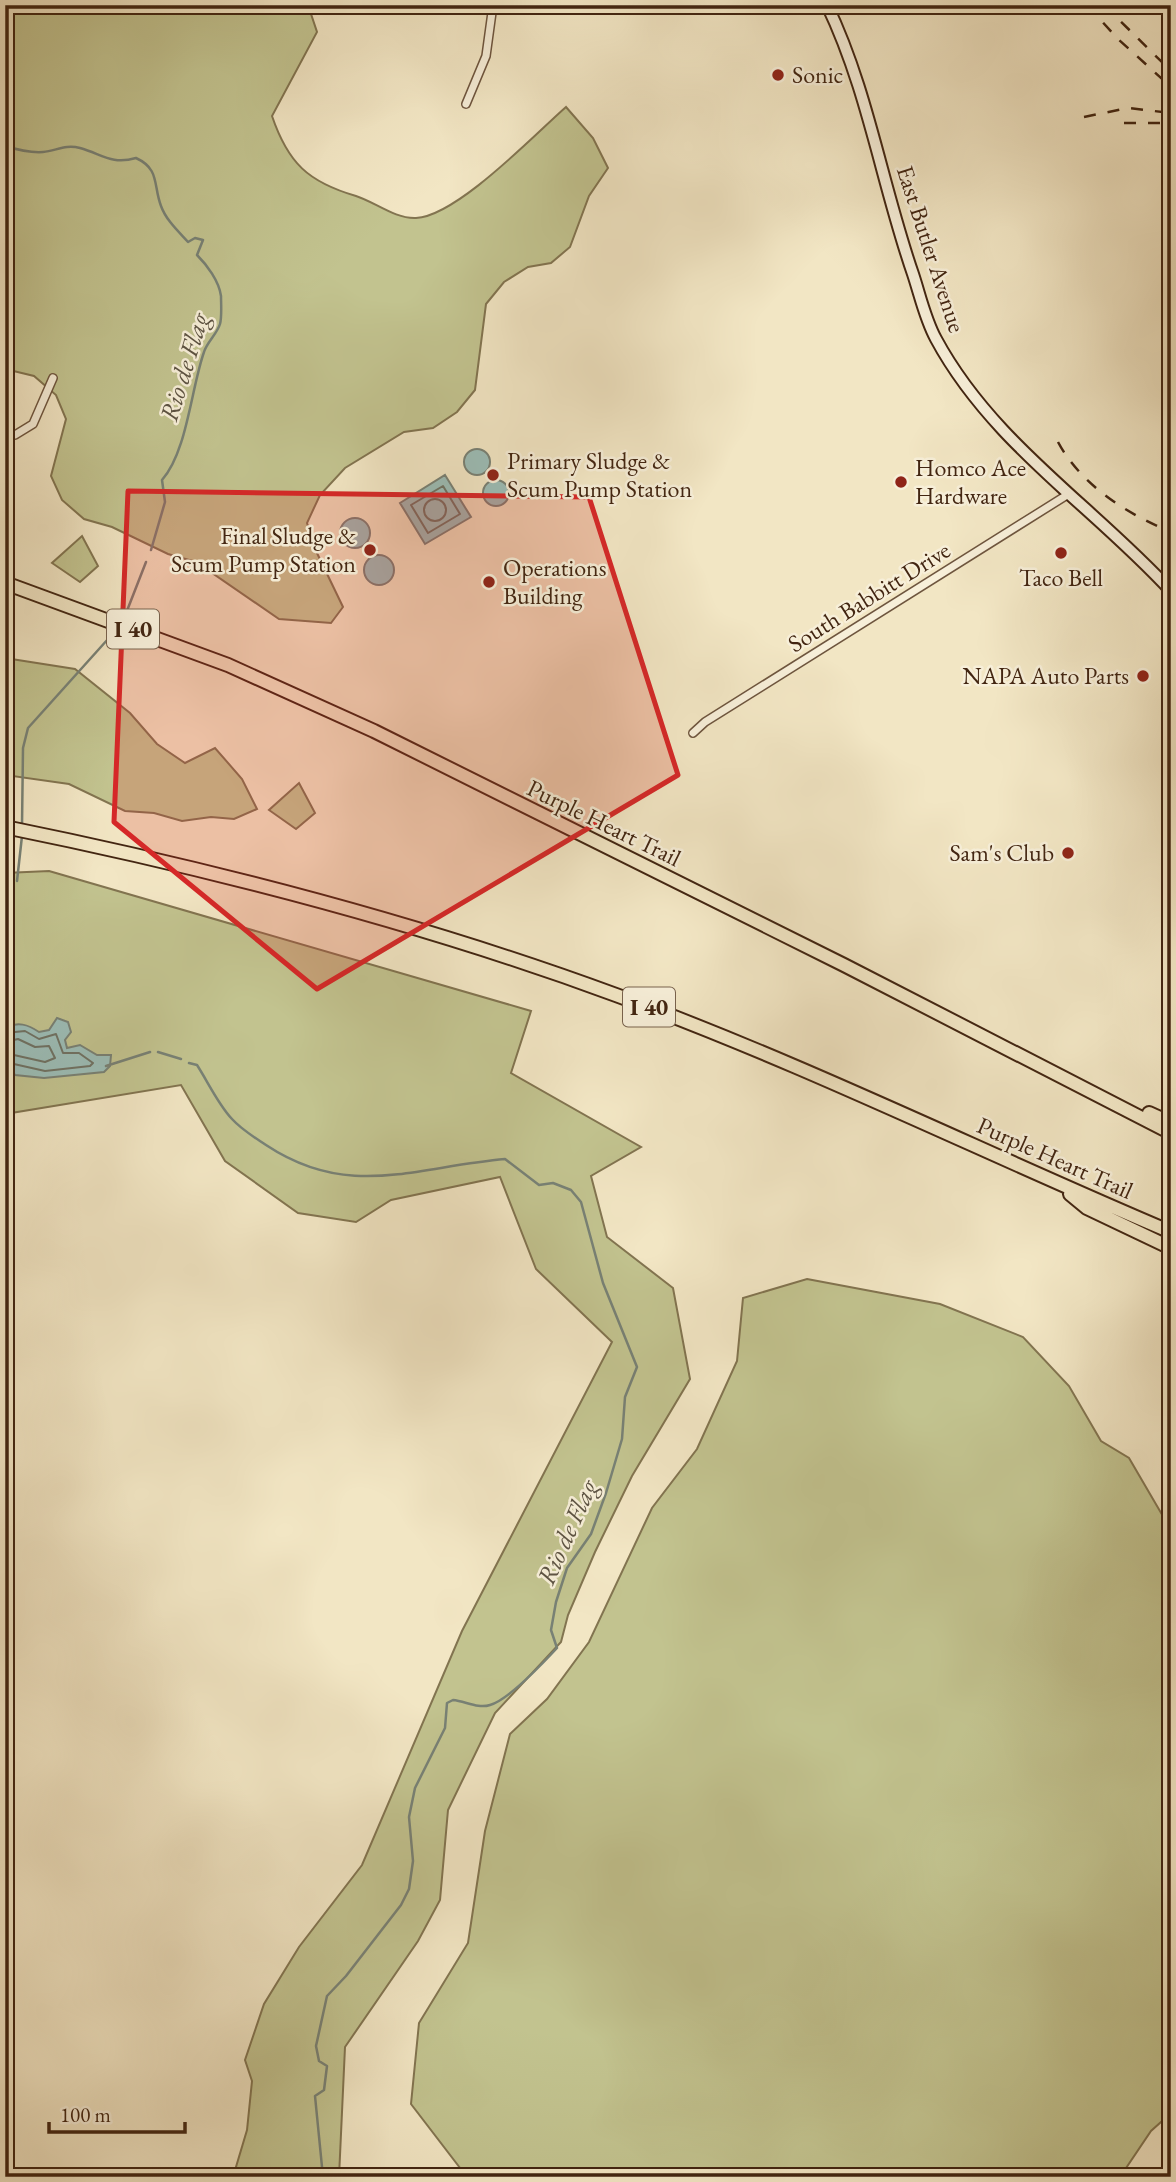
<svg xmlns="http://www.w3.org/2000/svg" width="1176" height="2182" font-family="'EB Garamond',serif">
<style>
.green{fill:#c2c38f;stroke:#827450;stroke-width:2}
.water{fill:#9cbeb8;stroke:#788175;stroke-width:2}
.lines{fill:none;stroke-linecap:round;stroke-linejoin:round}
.shore{stroke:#6f7264;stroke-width:2}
.stream{stroke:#788175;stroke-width:2.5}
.street-casing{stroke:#6e553e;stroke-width:10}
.secondary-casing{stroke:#422511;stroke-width:14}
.highway-casing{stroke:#422511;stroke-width:16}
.street{stroke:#f7efd9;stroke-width:7}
.secondary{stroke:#f7efd9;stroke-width:10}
.highway{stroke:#f2e6c4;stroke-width:12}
.rail{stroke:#422511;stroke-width:2.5;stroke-dasharray:12 12;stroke-linecap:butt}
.marked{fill:#d62828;fill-opacity:0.2;stroke:#d62828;stroke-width:5;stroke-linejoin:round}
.poi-dot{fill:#8f2418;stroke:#f7efd9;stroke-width:2.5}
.labels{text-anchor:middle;stroke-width:5;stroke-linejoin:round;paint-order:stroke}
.shield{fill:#f7efd9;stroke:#78624d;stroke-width:2}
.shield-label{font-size:23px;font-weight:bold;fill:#422511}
.poi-label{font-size:24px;fill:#422511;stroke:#f7efd9;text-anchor:start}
.street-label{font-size:24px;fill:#422511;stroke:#f7efd9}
.water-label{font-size:26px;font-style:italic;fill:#5d5343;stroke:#f7efd9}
</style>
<rect width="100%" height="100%" fill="#f2e6c4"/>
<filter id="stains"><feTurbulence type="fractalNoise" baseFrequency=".00286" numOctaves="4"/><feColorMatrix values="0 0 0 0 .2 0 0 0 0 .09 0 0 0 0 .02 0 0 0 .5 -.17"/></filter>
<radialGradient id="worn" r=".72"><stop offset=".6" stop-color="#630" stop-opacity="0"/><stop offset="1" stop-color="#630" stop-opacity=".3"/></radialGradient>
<path class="green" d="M5,5h303l9,27 -45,84c16,47 36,66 84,80 19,6 39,23 60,22 41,-2 118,-83 150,-111l27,31 15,30 -19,28 -19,51 -19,16 -23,4 -24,15 -18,22 -11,86 -18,22 -24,16 -29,4 -59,36 -25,27 -13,28 10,30 26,54 -12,16 -52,-4 -83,-57 -28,-8 -56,-27 -28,-8 -22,-19 -11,-24 15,-57 -10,-24 -22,-19 -29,-7z
M82,536l16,30 -18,16 -28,-19z
M5,658l70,11 55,44 27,31 28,19 30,-15 27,31 15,30 -23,10 -23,-2 -29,4 -28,-8 -29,-2 -56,-27 -64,-9z
M299,783l16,30 -19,16 -27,-19z
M49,871l482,140 -20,62 130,74 -50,29 16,61 66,51 17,91 -58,97 -37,76 -27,63 -7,27 -66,71 -47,97 -8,90 -22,41 -73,106 -6,130h-106l14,-47 5,-49 -7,-21 19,-56 35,-57 63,-82 100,-234 150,-289 -76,-73 -36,-92 -109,23 -35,22 -58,-9 -73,-52 -44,-76 -176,29v-241z
M807,1279l133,25 83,33 46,49 32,55 28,17 42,72v583l-20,18 -31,46h-653l-56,-73 8,-81 49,-80 17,-112 25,-97 37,-35 42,-57 63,-134 45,-59 40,-88 6,-63z"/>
<path class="water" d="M464 462a13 13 0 1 1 26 0a13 13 0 1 1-26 0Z
M445,475l26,42 -46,27 -25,-41z
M483 493a13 13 0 1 1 26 0a13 13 0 1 1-26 0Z
M340 533a15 15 0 1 1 30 0a15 15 0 1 1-30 0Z
M364 570a15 15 0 1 1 30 0a15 15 0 1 1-30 0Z
M57,1018l11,4 3,10 -6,8 2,8 13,-3 17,10h14l-1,11 -6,6 -60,6 -29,-3 -3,-5 -7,-1v-42c14,-5 22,-3 34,5l10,-2z"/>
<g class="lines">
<path class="shore" d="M443,486l17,28 -32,19 -17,-28z
M424 510a11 11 0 1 1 22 0a11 11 0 1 1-22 0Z
M5,1033l20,-2 14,8 17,-5 7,19h16l14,10 -3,3 -45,5 -40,-9
M5,1042l13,-3 17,8 14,-1 6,12 -10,4 -40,-9"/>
<path class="stream" d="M5,146c13,4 25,7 38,6 13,-1 22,-8 37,-4 22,6 31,17 56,10 24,11 17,27 25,48 5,14 17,25 27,36l7,-4 8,2 -6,15c10,10 22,26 24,41 0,8 1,21 -1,28 -3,10 -13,18 -16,28 -13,37 -17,100 -42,128l3,22 -14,48
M123,621l23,-59
M22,826l1,-78 5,-20 89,-99
M17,881l5,-45
M5,929l7,-20
M158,1052l23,7
M189,1063l8,2c11,17 21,39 35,54 10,11 22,18 34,26 83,55 148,22 239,14l34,26 14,-2 18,7 10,12 22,81 34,84 -12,30 -3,42 -16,54 -15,41 -24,34 -11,34 -5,28 6,18c-13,14 -49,52 -67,57 -12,4 -25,-4 -37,-5l-6,3 -2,25 -30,60 -6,29 4,44 -4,28 -8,16 -55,71 -19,20 -11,50 3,15 8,5 -3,24 -9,6 8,81
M106,1066l44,-14"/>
<defs>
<path id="street" d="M466,104l20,-48 7,-51
M5,432l10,3 18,-11 20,-46
M693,733l12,-11 362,-227"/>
<path id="secondary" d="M827,5c41,85 55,180 86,269 7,21 12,45 23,65 56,104 157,167 235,252"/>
<path id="highway" d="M5,583l223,82 146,66 470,234 327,168
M5,827c207,42 413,95 611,168 189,69 370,159 555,237
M1149,1113l22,10
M1070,1194l17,14 84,40"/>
</defs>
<use href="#street" class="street-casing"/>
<use href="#secondary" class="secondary-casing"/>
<use href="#highway" class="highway-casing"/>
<use href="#street" class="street"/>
<use href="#secondary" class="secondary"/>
<use href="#highway" class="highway"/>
<path class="rail" d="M1087,5l31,34 53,48
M1104,5l67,66
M1084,117l44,-9 43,5
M1124,123h47
M1058,442c23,43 69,72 113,90"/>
</g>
<path class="marked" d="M128,491l461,6 89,278 -361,214 -203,-167z"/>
<g class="poi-dot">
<circle cx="778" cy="75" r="7"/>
<circle cx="493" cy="475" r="7"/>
<circle cx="901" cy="482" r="7"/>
<circle cx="370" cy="550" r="7"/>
<circle cx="1061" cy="553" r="7"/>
<circle cx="489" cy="582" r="7"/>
<circle cx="1143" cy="676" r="7"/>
<circle cx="1068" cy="853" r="7"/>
</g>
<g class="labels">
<g class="shield">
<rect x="107" y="609.5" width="52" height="39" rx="5"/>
<rect x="623" y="987.5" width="52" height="39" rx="5"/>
</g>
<g class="shield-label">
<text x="133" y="637">I 40</text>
<text x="649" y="1015">I 40</text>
</g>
<g class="poi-label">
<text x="792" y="83">Sonic</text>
<text x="507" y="469">Primary Sludge &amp;<tspan x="507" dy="28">Scum Pump Station</tspan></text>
<text x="915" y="476">Homco Ace<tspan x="915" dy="28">Hardware</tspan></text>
<text x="356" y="544" text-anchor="end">Final Sludge &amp;<tspan x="356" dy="28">Scum Pump Station</tspan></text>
<text x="503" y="576">Operations<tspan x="503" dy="28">Building</tspan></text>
<text x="1061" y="586" text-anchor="middle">Taco Bell</text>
<text x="1129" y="684" text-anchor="end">NAPA Auto Parts</text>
<text x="1054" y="861" text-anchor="end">Sam's Club</text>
</g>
<g class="street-label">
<text transform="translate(931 249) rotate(72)" y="8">East Butler Avenue</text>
<text transform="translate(869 597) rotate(-32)" y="8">South Babbitt Drive</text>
<text transform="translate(604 823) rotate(26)" y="8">Purple Heart Trail</text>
<text transform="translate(1055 1158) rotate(24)" y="8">Purple Heart Trail</text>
</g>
<g class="water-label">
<text transform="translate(184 367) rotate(-73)" y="9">Rio de Flag</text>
<text transform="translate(567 1532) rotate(-66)" y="9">Rio de Flag</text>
</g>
</g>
<rect width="1176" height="2182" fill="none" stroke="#f2e6c4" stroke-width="28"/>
<rect x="7" y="7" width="1162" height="2168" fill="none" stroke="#422511" stroke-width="3.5"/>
<rect x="14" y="14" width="1148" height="2154" fill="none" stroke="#422511" stroke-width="2"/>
<path d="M49 2122v10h136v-10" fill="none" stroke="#422511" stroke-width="3.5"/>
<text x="60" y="2122" font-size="21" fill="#422511" stroke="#f7efd9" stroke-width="5" paint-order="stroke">100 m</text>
<rect width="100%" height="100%" filter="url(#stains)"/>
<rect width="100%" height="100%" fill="url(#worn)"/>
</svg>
